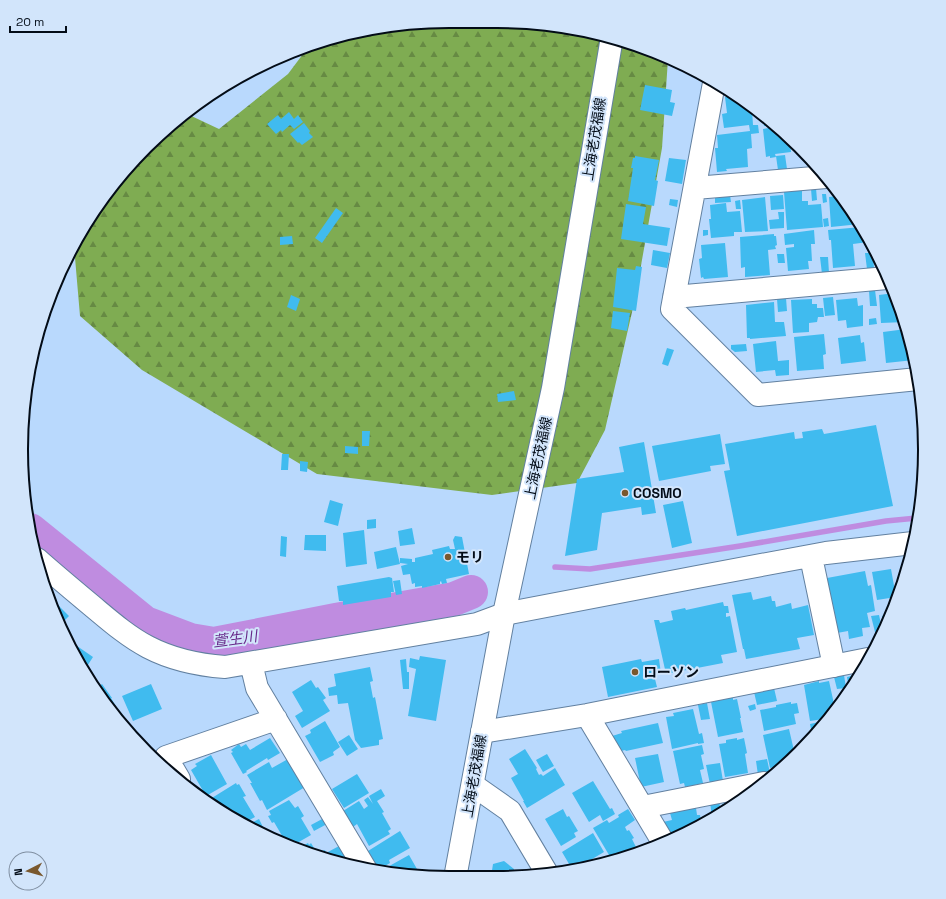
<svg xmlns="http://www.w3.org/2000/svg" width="946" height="899" font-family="'Space Grotesk','Noto Sans JP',sans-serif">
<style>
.forest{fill:url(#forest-firs)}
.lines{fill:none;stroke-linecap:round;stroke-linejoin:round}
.stream{stroke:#bf8ce0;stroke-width:5.5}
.river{stroke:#bf8ce0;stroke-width:34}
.building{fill:#40bbef}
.minor-casing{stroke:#6280a0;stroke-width:24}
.major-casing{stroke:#6280a0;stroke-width:24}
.minor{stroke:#fff;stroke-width:22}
.major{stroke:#fff;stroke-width:22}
.poi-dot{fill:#79582e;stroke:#d2e5fb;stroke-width:1.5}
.labels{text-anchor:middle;stroke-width:4;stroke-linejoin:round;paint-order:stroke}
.street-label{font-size:14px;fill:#030c17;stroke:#d2e5fb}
.poi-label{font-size:14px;font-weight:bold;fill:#030c17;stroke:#d2e5fb;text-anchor:start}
.water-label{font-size:15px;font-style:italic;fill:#662688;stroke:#d2e5fb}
.rim{fill:none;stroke:#030c17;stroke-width:2}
</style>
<defs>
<pattern id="forest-firs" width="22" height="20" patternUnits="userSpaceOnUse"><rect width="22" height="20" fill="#7fac52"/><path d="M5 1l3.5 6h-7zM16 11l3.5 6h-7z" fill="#668a43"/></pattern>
</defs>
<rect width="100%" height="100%" fill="#b9d9fd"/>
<path class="forest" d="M525,22l83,14 60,23 -6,89 -27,151 -30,131 -28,53 -85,12 -175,-21 -175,-104 -62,-54 -6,-70 4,-11 49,-68 58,-54 34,16 69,-55 21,-28 57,-17z"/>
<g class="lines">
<path class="stream" d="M555,567l35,2 150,-23 146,-25 31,-3"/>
<path class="river" d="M30,530l115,93 45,17 24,4 122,-24 118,-21 17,-7"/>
</g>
<path class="building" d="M645,85l27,5 -2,12 5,1 -3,13 -32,-6z
M731,93l22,14 1,3h-2l1,15h5l1,8 -8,1 1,14 -5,1 1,18 -22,2 1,2 -10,1 -2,-24h3l-1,-13 33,-4 -1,-6 -25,3 -2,-14 5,-1 -2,-16h7z
M289,112l5,7 4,-4 5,7 -9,7 -4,-4 -8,7 -1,-2 -5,4 -9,-10 11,-9 3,4z
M763,115l6,6 5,4 -10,1z
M304,123l6,8 -1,2 4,4 -11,8 -3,-3 -1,1 -8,-9z
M774,127l1,3 4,-1 9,9v4h2l1,10 -16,2 1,3 -6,1v-2l-4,1 -3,-28z
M785,155l2,14 -9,1 -2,-14z
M635,156l24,4 -4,20 3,1 -4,25 -26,-5 5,-33h-2l2,-10h2z
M669,158l17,2 -4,24 -17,-3z
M816,188l1,12 -5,1 -1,-12z
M802,190v11h6v4l13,-1 2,23 -36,3 -3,-38z
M837,193l23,31 -29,3 -2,-30 8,-1z
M822,194h4l1,8 -4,1z
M730,195l1,7 -16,1v-6z
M783,195l1,14 -13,1 -1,-14z
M765,197l3,34 -23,1 -3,-32z
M670,199l8,1 -1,7 -8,-2z
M740,200l1,9h-5l-1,-8z
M726,203l1,9 13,-1 2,21h-8v4l-23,2 -2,-19h2l-1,-14z
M626,204l20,3 -3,17 27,4 -3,18 -46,-7z
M336,208l7,5 -21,30 -7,-5z
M778,212h6v16l-14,1 -1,-9 10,-1z
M828,218l1,8 -5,1 -1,-8z
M861,227l5,6v3h2v6l-15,2 2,22 -22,2 -2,-28h-2l-1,-10z
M703,230h5v5l-5,1z
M814,230l1,14h-4l1,17h-4l1,8 -21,2 -2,-23 8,-1v-3l-9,1 -1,-11z
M774,234v2h2l1,9 -2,1 1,3 -8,1 2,25 -25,2v-10l-4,1 -1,-31z
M292,236l1,8 -13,1v-8z
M725,243l3,34 -24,2 -1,-2 -2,1 -2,-19 3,-1 -1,-13z
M653,250l17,3 -3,15 -16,-3z
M865,253h8l1,16h-7z
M777,254h7l1,9h-7z
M820,257h8l1,16 -7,1z
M636,266l6,1 -6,44 -23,-4 4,-39 18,2z
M875,290l2,16h-7l-1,-15z
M894,293l8,19 3,10 -24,1 -2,-28z
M291,295l9,4 -4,12 -9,-4z
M833,297l2,18 -10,1 -2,-18z
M786,298l1,13 -9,1 -1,-13z
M857,298l1,8 5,-1v21l-16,2 -1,-8 -8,1 -2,-21z
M812,299v5h5v4h6l1,9h-6l-1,5 -8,1v9l-16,1 -2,-33z
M774,302l1,20h9l2,14 -36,3v-1h-3l-1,-33z
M613,311l17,2 -3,18 -16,-3z
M876,318l1,6 -8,1v-6z
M906,329l8,31 -28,3 -3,-31z
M824,334l2,20 -3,1 1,14 -27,2 -3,-34z
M860,335l1,8 3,-1 2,19 -25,3 -3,-26z
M776,341l2,20 11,-1v15l-13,1 -1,-6 -19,2 -3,-28z
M746,344l1,7 -12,1 -4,-3v-4z
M667,348l7,2 -6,16 -6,-2z
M514,391l2,9 -18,2 -1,-8z
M876,425l17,81 -156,30 -13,-65 6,-1 -5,-26 69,-12 1,7 8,-1 -1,-6 20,-3 2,5z
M362,431h8l-1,15h-7z
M720,434l5,30 -15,2 1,5 -52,10 -7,-35z
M644,442l12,71 -14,2 -1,-8 -39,6 -5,37 -32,6 12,-77 47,-7 -5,-25z
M345,446l13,1v7l-13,-1z
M282,454h7l-1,16h-7z
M300,461l8,1 -1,10 -7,-1z
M330,500l13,4 -5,22 -14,-4z
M683,501l9,42 -20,5 -9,-43z
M376,519v9l-9,1v-9z
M412,528l3,16 -15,2 -2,-15z
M364,530l3,34 -21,3 -3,-34z
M305,535h21v16l-22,-1z
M281,536l6,1 -1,20 -6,-1z
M455,536l7,1 7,37 -23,5 1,4 -5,1 -1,-3 -1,1v2l-18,4v-2l-7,1v-4l-3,1 -2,-10 -7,1 -2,-9 7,-2 -8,-1v-5l12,1v3h3v-4l18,-4 -1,-4 17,-4 1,3h5l-2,-9z
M396,547l4,17 -23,5 -3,-17z
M891,569l5,28 -19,3 -5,-28z
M865,571l3,15 3,-1 4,26 -8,2 3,14 -8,1 1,8 -14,3 -1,-8 -11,2 -10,-55z
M389,577l3,1 2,14h-3v5l-48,8v-4h-4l-2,-15z
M400,580l2,14 -6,1 -3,-14z
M751,592l2,8 18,-4 1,5h3l1,6 15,-4 1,6 16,-4 6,30 -17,3 3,11 -54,10 -2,-10h-1l-11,-54z
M723,602l1,4h4l1,7h-3v4l4,-1 7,36 -16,3 2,8 -57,11 -12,-54h5l1,3 13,-3 -2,-9 14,-3 1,2z
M59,606l10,10 -5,5 -9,-10z
M890,614l-5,15 -3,-13z
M879,615l4,18 -2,6 -4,1 -6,-24z
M77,646l16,11 -9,14 -5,-7 -6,-12z
M420,656l26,4 -10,61 -28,-5 8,-47 -7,-2 1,-9 9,2z
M406,659l1,13h2v17h-6l-3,-29z
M641,659l1,3 17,-3 2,15 -7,1 3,12 -49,10 -6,-30z
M370,667l3,14 -3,1 3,16 2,-1 8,42 -4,1v5l-18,3 -6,-8 -7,-37 -10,1 -1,-9 -8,1 -1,-8 8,-2 -2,-12z
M859,674l-4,6 -6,10 -2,-13z
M844,675l2,13 -9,1 -3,-12z
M311,680l5,8 2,-1 8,11 -3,2 7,11 -28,17 -7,-12 8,-5 -11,-19z
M819,681v2l10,-2 5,23h-2l2,9 -4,5 -20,3 -6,-36z
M102,684l10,14h-1l9,15 -3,2 -20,-27z
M151,684l11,25 -29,12 -11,-25z
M774,688l3,13 -20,4 -3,-13z
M733,697v3l4,-1 4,19h-1l3,14 -25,5 -7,-35z
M791,702v2l6,-1 2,10 -5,1 2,10 -32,7 -4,-21 16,-3v-2z
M707,703l3,16 -9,1 -3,-15z
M755,704l1,5 -6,2 -2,-5z
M693,709l6,25 3,-1 2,10 -6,1v-1l-26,6 -6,-32 8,-1 -1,-3z
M325,721l15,26 -7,5 1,3 -14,7 -15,-26 6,-3 -1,-3z
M819,722l1,4 2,-1 -7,8v-4h-4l-1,-5z
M658,723l5,20 -37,8 -1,-1 -4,1 -9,-15 10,-3 -1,-2z
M789,729l6,26 -9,9 -16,4 -7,-33z
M349,735l9,14 -11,7 -9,-14z
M270,738l10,15 -12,7 -1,-2 -21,13 1,1 -4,2 -12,-21 2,-1 -2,-2 8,-6 2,3 5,-3 4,6z
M737,738v2l7,-2 3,15 -2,1 3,19 -23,4 -6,-33 7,-1v-3z
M702,745l2,9 -3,1 3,14 -4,1 3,13 -8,2v2l-5,1v-2l-5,1 -1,-4 -4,1 -7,-33z
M525,749l12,19 -1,1 3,6 2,-1 2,2 12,-8 10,17 -38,23 -4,-7h1l-13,-23 7,-4 -9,-15z
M547,754l7,12 -11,6 -7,-12z
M658,754l6,28 -23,5 -6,-29z
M211,755l16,29 -21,12 -15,-26 6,-4 -2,-2z
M288,759l17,28 -38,23 -5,-10 -2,1 -10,-18h2l-5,-8 22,-13 3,6z
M767,759l3,14 -12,2 -2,-14z
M720,763l3,18 -13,3 -4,-19z
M357,774l12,19 -25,15 -12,-19z
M593,781l17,28 2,-1 3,6 -12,7 -3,-6 -11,7 -17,-29z
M236,783l1,2 2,-1 7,12 -3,1 12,20 -11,6 -33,-17 -4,-5z
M381,789l4,7 -8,5 7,11 -2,1 9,16 -3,2 2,3 -21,12 -12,-22 -4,3 -10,-16 16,-10 5,8 4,-3 -4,-6 4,-3 5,7 -4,-8z
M742,798l-19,14 -1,-8 14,-3v-2z
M289,800l6,8 3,-2 6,10 -3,2 10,17 -21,12 -2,-1 -14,-24 -2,1 -4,-7 3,-1 -2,-4z
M719,800l2,13 -5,4h-4l-2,-15z
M696,808l1,7h3l1,7h-2l1,4 -20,9 -1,-2 -9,2 -7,-13 9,-2 -2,-7z
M563,809l4,8 2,-1 9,15 -4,2 2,4 -15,9 -16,-27z
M628,809l7,11 -10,7 -2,-4 4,8 2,-1 5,8 -2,1 5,10 12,-7 3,5 -18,8 -22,5 -19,-32 14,-8 2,3 10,-6 -1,-2z
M324,818l3,6 -13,7 -3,-6z
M259,819l5,10 -3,2v1l-14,-7z
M400,831l10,17 -21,12 1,3 -12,7 -10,-19z
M593,833l11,19 -22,13 1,1 -2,2h-3l-1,-2 -5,3 -10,-17z
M308,843l1,2 2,-2 6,10 8,-3 1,3 15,-8 8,14 -6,4 -46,-14z
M409,855l8,14 -8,5 -23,-2 -2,-3z
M504,861l10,8 -1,7 -22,1 2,-13z"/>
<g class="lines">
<defs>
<path id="minor" d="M714,83l-42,226 86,86 160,-16
M695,188l131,-11
M674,297l213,-19
M811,557l23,109
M37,559c18,16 36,31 54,46 18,15 36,31 57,42 23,12 50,18 77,20l252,-43 27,-10 193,-37 129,-24 87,-10
M251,663l6,25 109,182
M587,715l76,127
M482,732l105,-17 281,-56
M179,779l-13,-22 110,-38
M473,785l37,26 38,64
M643,807l121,-24"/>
<path id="major" d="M455,878l49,-264 49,-226 59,-351"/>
</defs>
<use href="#minor" class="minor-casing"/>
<use href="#major" class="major-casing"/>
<use href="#minor" class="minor"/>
<use href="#major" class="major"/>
</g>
<g class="poi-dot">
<circle cx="625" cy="493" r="4"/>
<circle cx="448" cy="557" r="4"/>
<circle cx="635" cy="672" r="4"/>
</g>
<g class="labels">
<g class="street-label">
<text transform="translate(594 139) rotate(-81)" y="5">上海老茂福線</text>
<text transform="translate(538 458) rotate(-78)" y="5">上海老茂福線</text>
<text transform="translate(474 776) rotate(-80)" y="5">上海老茂福線</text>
</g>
<g class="poi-label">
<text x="633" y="498">COSMO</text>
<text x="456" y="562">モリ</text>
<text x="643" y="677">ローソン</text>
</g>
<g class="water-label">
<text transform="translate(235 639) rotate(-8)" y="5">萱生川</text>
</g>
</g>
<path d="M0 0H946V899H0ZM449 28H497A421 421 0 0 1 918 449V450A421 421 0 0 1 497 871H449A421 421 0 0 1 28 450V449A421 421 0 0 1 449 28Z" fill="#d2e5fb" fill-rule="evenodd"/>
<path class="rim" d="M449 28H497A421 421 0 0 1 918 449V450A421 421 0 0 1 497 871H449A421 421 0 0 1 28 450V449A421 421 0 0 1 449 28Z"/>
<g transform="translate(28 871) rotate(264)"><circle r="19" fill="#d2e5fb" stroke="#7f8ea0"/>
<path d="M0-3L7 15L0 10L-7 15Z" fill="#79582e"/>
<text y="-6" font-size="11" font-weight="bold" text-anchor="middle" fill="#030c17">N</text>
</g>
<path d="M10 26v6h56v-6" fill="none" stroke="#030c17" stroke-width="2"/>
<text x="16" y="26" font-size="12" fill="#030c17" stroke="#d2e5fb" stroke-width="3" paint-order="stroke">20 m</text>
</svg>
